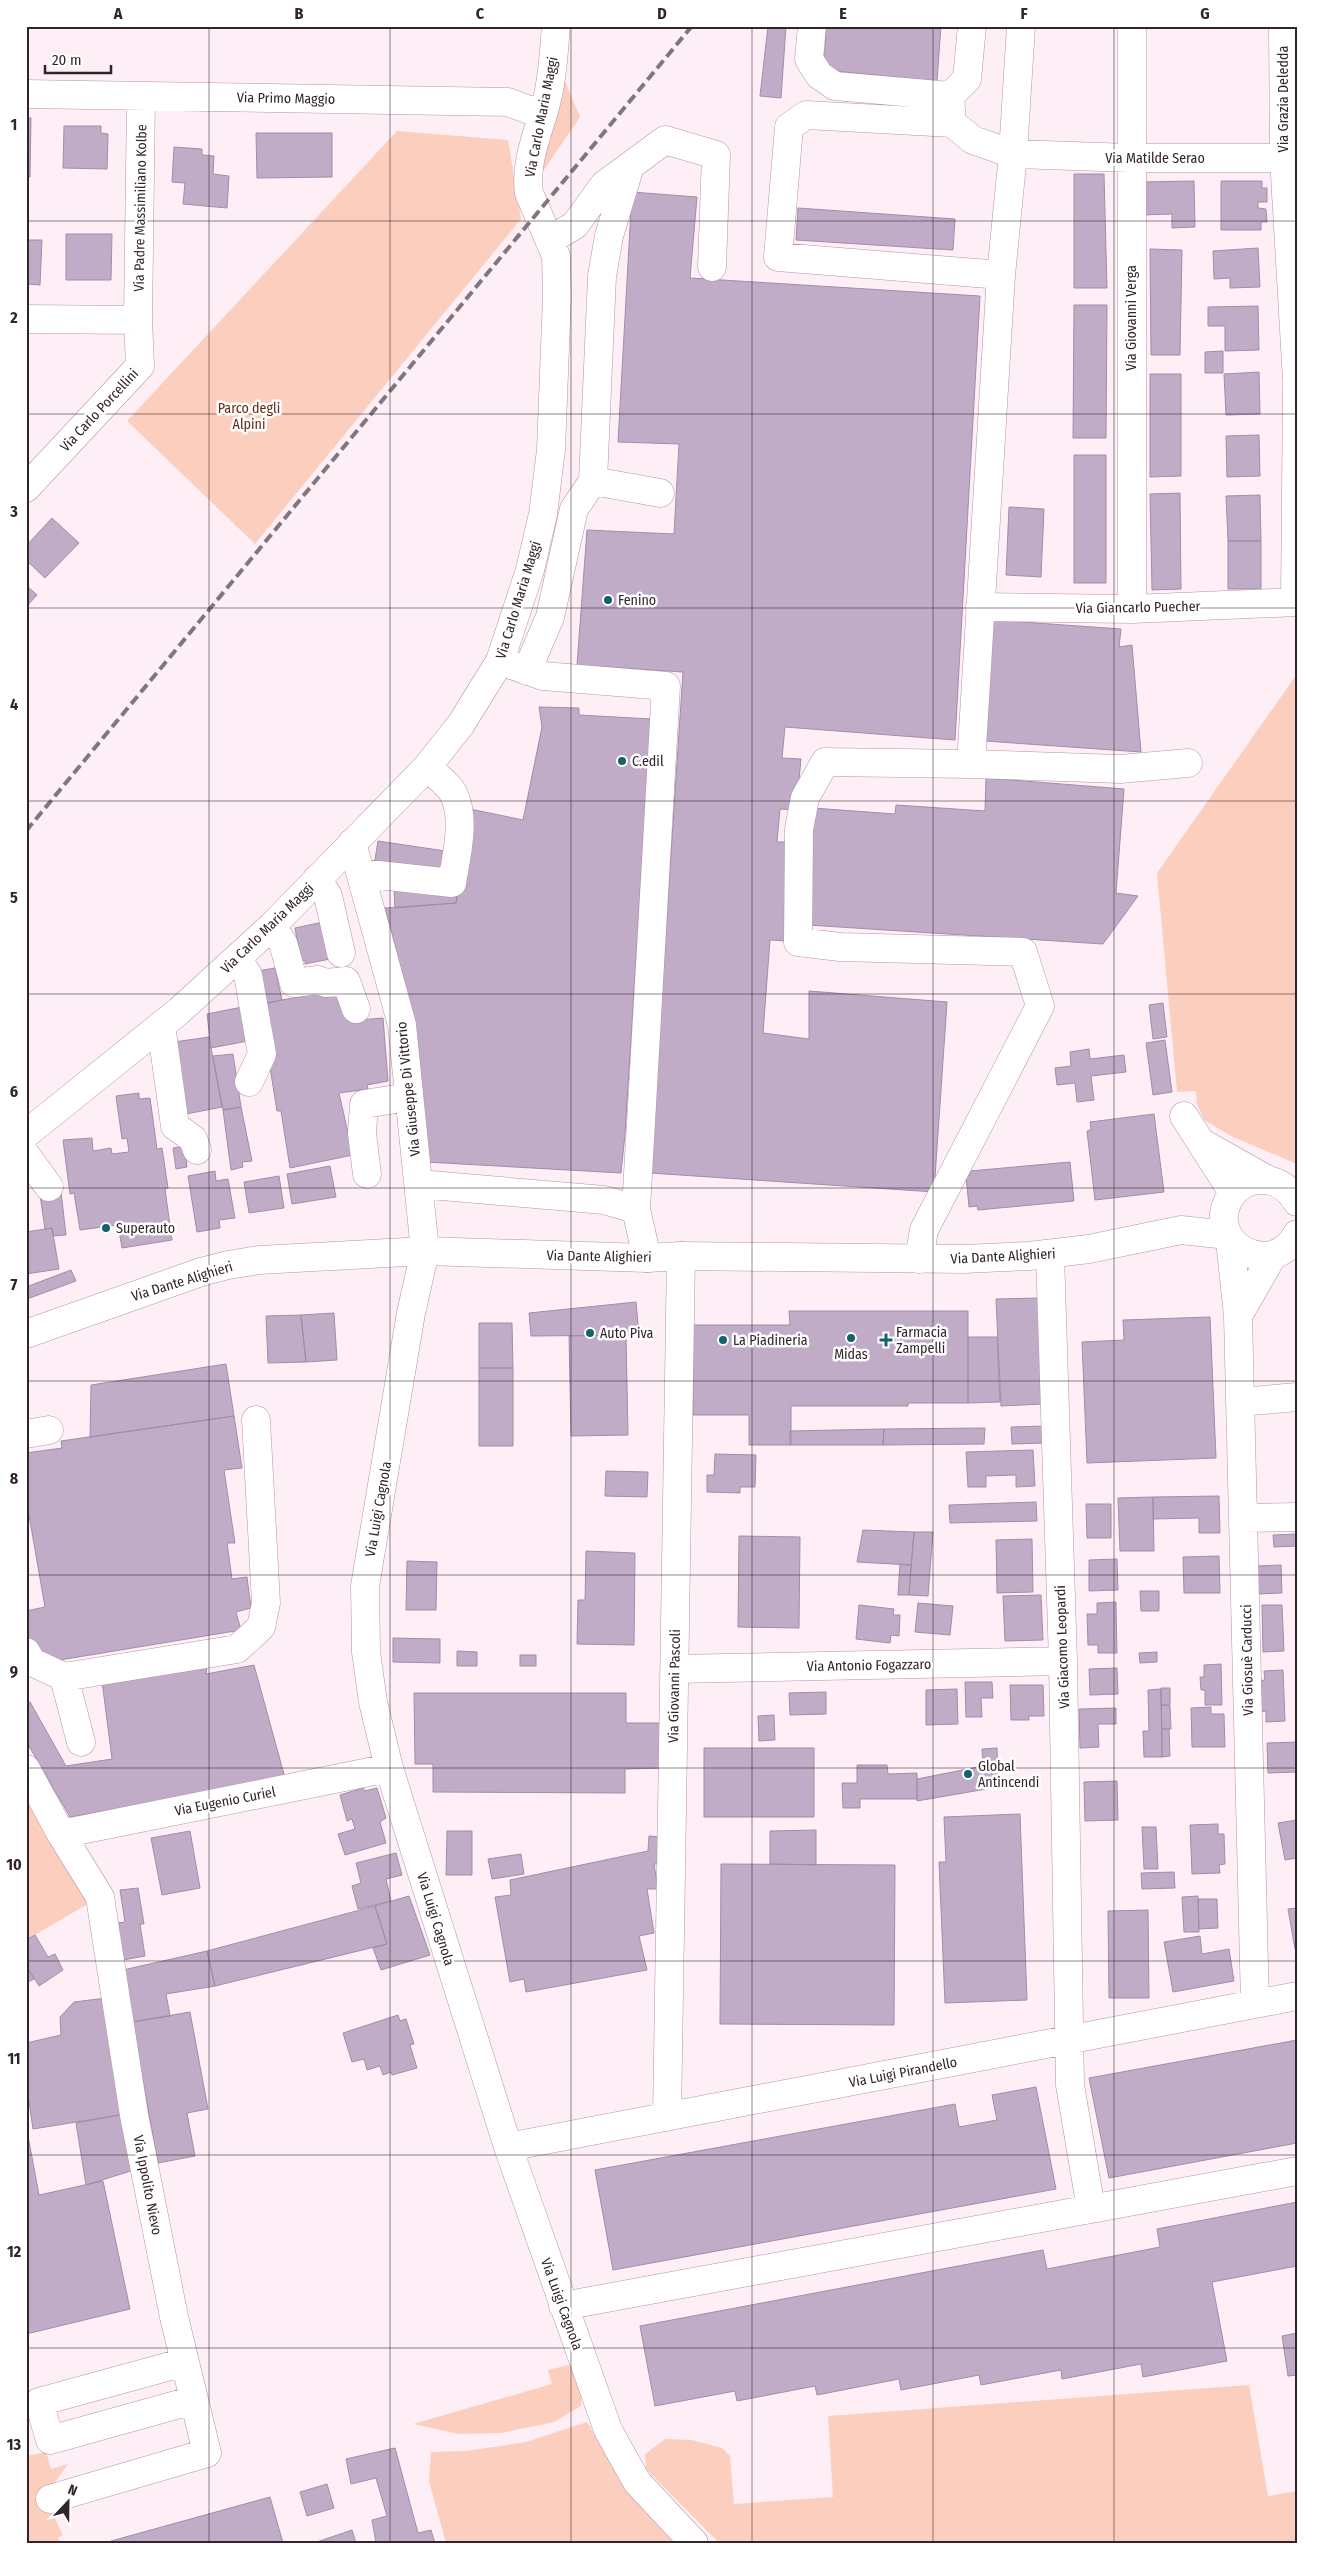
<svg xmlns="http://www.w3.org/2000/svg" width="1323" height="2569" font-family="'Fira Sans Condensed',sans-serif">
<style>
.green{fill:#fccebe}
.building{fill:#c1acc8;stroke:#a18da8}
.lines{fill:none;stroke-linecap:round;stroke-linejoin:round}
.minor-casing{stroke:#b494a5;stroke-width:29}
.major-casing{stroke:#b494a5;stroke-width:29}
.minor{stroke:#fff;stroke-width:28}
.major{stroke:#fff;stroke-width:28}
.rail{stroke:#83757c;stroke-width:4;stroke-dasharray:10 5;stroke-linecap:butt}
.grid{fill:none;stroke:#31242b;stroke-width:1;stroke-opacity:0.55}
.poi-dot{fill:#14626b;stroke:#fff;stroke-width:2}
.labels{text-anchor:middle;stroke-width:5;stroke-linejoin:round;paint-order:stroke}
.street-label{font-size:14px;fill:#31242b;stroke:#fff}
.park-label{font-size:14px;fill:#632b16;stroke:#fff}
.poi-label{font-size:14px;fill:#31242b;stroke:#fff;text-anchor:start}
.neatline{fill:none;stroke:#31242b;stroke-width:2}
.grid-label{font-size:16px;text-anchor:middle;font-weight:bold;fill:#31242b}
</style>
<rect width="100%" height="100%" fill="#feeff7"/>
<path class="green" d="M563,76l17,41 -43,63z
M397,131l111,9 13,79 -266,325 -128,-123z
M1297,674v490l-64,-27 -29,-17 -7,-16 -1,-13 -19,1 -20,-219z
M26,1785l67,116 -67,39z
M573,2364l9,30 -1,12 -27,16 -53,11 -42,1 -46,-10 139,-40 -4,-14z
M1249,2385l19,111 29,-5v52h-578l-73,-74 -1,-15 20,-15 27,1 30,8 8,8 4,48 99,-7 -5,-81z
M587,2422l48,79 46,42h-235l-17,-62 2,-29 35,-1 60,-9z
M46,2452l5,17 17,-5 -23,32 18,40 -5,1 2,6h-34v-87z"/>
<path class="building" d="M768,26h18l-5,72 -21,-2z
M826,26h115l-4,55 -113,-11z
M26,118h5l-1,59h-4z
M64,126h37v7l7,1 -1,35 -44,-1z
M256,133h76v44l-75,1z
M174,147l28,2v6l12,1 -1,18 16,2 -2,32 -44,-4 2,-21 -13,-1z
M1074,174h30l3,114h-33z
M1194,181l1,46 -23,1v-14l-31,1 -1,-33z
M1221,181h41v7h5v14h-9v6l8,1 1,13h-6v8h-40z
M632,192l65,5 -7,81 290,18 -25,444 -170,-13 -3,31 19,1 -5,51 -16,-1 -3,33h18l-7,99 -18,-1 -7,93 46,6v-48l138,11 -13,190 -284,-19 33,-501 -106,-7 10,-135 87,4 5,-90 -61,-2z
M798,208l157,11 -2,31 -157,-10z
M66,234h46l-1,46h-45z
M26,240h16l-2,45 -14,-1z
M1258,248l2,39 -30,1v-10l-16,1 -1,-28z
M1150,249l32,1 -2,105h-29z
M1074,305h33l-1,133h-33z
M1258,306l1,44 -34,1v-25h-17v-19z
M1223,351v22h-18v-21z
M1259,372l1,42 -34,1 -2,-41z
M1150,374h31v102l-31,1z
M1259,435l1,41 -33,1 -1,-41z
M1074,455h32v128h-32z
M1180,493l1,96 -29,1 -2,-96z
M1260,495l1,46h-33l-2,-45z
M1009,507l35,2 -3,68 -35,-2z
M52,518l27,25 -34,35 -19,-18v-14z
M1228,541h33v48h-33z
M26,585l11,10 -11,12z
M993,620l128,9 -2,18 13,-2 9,107 -156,-11z
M539,707l40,1v7l72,4 -26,415 -4,39 -195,-11 -14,-151 -27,-103 71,-5 14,-94 53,11 19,-93z
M986,778l138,11 -8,104 22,3 -35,48 -295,-19 5,-117 82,6 1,-9 89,6z
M378,841l74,11 -4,25 -74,-11z
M394,887l64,4 -2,12 -61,5z
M328,921l7,37 -30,6v-4l-4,1 -6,-33z
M275,968l7,32 -18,4 -6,-33z
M337,990l10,31 36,-3 5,63 -21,4 1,4 -29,4 14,62 -63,13 -9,-57h-4l-17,-107z
M1163,1003l4,34 -14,2 -4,-34z
M247,1006l6,34 -42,8 -4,-34z
M209,1037l13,70 -46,9 -2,-74z
M1165,1040l7,52 -19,3 -7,-52z
M1089,1049l1,10 34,-4 2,17 -35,4 3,24 -17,2 -2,-19 -18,2 -2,-17 16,-2 -1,-14z
M233,1054l8,53 -18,3 -10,-54z
M139,1093v6l11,-1 7,51 5,-1 6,40 -3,1 7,51 -50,8 -4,-23 -38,5 -6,-37 -4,1 -7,-54 29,-2 1,13 18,-3 1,6 17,-2 -2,-14 -5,1 -6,-43z
M241,1107l11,54 -10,1 1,5 -12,3 -8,-60z
M1154,1114l10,78 -69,8 -8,-69 4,-1 -1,-8z
M184,1146l3,21 -11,2 -3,-21z
M1070,1162l4,39 -96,9 -1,-4 -8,1 -3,-32h4v-4z
M330,1166l6,31 -44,7 -5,-30z
M215,1171l1,10 12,-2 7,39 -16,2 1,8 -23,4 -9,-56z
M279,1176l5,32 -35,5 -5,-31z
M61,1192l5,43 -13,1 -1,-8 -7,1 -5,-34z
M52,1228l7,41 -33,5v-42z
M71,1270l5,11 -49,18 -1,-12z
M1039,1298l4,106 -42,2 -5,-107z
M636,1302l3,33 -108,1 -2,-23z
M789,1311h179v92h-60v3h-117v39h-42v-30h-56v-90h97z
M334,1313l3,47 -31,2 -5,-47z
M301,1315l5,47 -38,1 -2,-47z
M1210,1317l6,141 -129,5 -5,-121 42,-2 -1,-20z
M479,1323h33l1,45h-34z
M626,1335l2,100 -57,1 -2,-100z
M968,1337h29l3,65 -32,1z
M226,1364l8,52 -144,21 1,-52z
M479,1368h34v78h-34z
M234,1416l8,52 -18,2 11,73h-8l5,36 15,-2 4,31 -15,4 5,18 -181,30 -25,-8 -9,-17v-24l19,-4 -19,-109v-45l36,-5 -1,-7z
M1044,1426l1,17 -33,1 -1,-17z
M985,1428l-1,16 -101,1 1,-16z
M884,1429l-1,16h-93v-14z
M1033,1450l2,36 -19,1v-12l-30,1v11h-18l-2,-35z
M715,1454l41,1 -1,32h-15v6l-33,-1v-17h7z
M606,1471l42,1 -1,25 -42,-1z
M1219,1496l1,37h-21v-15l-46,1v-22z
M1153,1497l1,54h-34l-2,-53z
M1036,1502l1,19 -87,2 -1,-18z
M1086,1504h25v34h-24z
M863,1530l51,2 -3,33 -54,-3z
M914,1532h19l-5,64 -19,-1z
M1297,1534v12l-23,1 -1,-12z
M739,1536l61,1 -1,91 -61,-1z
M1032,1539l1,53 -36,1 -1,-53z
M586,1551l49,2 -1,92 -57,-1 1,-44h7z
M1219,1556l1,37h-36l-1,-36z
M1117,1559l1,31 -29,1v-31z
M407,1561l30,1 -1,48h-30z
M900,1564l11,1 -2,30h-11z
M1281,1565l1,28 -25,1 -1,-28z
M1140,1591h19v20h-18z
M1041,1595l2,45 -38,1 -2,-45z
M1116,1602l1,51h-19v-8h-10l-1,-31h10v-11z
M918,1603l35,3 -3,29 -35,-3z
M859,1605l35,4 -1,6h7l-1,21 -8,-1 -1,8 -34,-4z
M1262,1605h20l2,46 -21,1z
M393,1638l47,1v24l-47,-1z
M457,1651l20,1v14h-20z
M1157,1652v10l-17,1 -1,-10z
M520,1655h16v11h-16z
M1221,1664l1,41h-17v-15h-4l-1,-13h4v-12z
M254,1665l31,113 -215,39 -44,-76v-38l4,-1 36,64 46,-7 -10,-78 105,-15 -1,8z
M1117,1668l1,26 -28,1 -1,-26z
M1283,1670l2,51 -19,1v-11l-8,1 -1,-31 8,-1 -1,-9z
M965,1682h27l1,16h-12l1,19h-16z
M1010,1685h33l1,31h-15v4h-18z
M1161,1688h9v17h-9z
M957,1689l1,35 -32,1v-35z
M1161,1689l1,68h-18l-1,-26h6l-1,-41z
M826,1692v22l-36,1 -1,-22z
M414,1693h212v30h38v45l-39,1v24l-192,-1v-28h-18z
M1161,1705l9,1 1,23h-9z
M1211,1707v7h13l1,33h-33l-1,-39z
M1116,1708v16h-18l1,23 -19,1 -1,-39z
M774,1715l1,25 -16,1 -1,-25z
M1162,1729h7l1,27 -8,1z
M1297,1742v30l-29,1 -1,-30z
M704,1748h110v69h-110z
M997,1748l1,39 -81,14v-22l66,-13 -1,-17z
M857,1765h30l1,9 29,-1v26h-57v9h-17l-1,-25h15z
M1117,1781l1,39 -33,1 -1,-39z
M363,1788l2,3 12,-3 9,30 -6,4 6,21 -41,12 -7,-21 17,-5 -3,-10 -5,2 -7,-26z
M1020,1814l7,186 -82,3 -6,-141h7l-2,-45z
M1297,1820v38l-12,2 -7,-37z
M1218,1824v10h6l1,30 -6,1 1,8 -28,1 -2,-49z
M1142,1827h14l2,42h-14z
M816,1830v35l-46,-1v-33z
M190,1831l10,57 -38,7 -11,-57z
M447,1831h25v44h-26z
M649,1836l14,1 -1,27h-8l4,25h-11l7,44 -15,3 8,34 -121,22 -2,-13 -14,3 -15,-85 16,-2 -1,-15 138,-29z
M396,1853l6,22 -16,4 5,22 -33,8 -6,-23 9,-3 -5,-20z
M521,1854l3,20 -32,5 -4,-20z
M721,1864l174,1 -1,160 -174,-1z
M1174,1872l1,16 -33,1 -1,-16z
M138,1888l6,36h-4l5,32 -22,4 -6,-37 8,-1 -5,-32z
M409,1896l21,59 -49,15 -8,-22 14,-4 -12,-38z
M1198,1896l1,36h-15l-2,-35z
M1198,1899h19l1,29 -19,1z
M375,1906l12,38 -172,42 -8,-35z
M1297,1908v41h-2l-7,-40z
M1148,1910l1,88h-40l-1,-87z
M35,1935l13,22 7,-3 8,16 -24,16 -13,-21v-25z
M1200,1936l2,18 27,-5 5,32 -61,11 -9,-50z
M207,1951l8,35 -49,8 4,22 -38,6 -9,-52z
M26,1965l8,14 -8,4z
M106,1998l20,116 -93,15 -7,-48v-38l35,-8 -1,-18 14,-15z
M190,2012l18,97 -21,4 8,43 -37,7 -26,-141z
M398,2015l2,6 6,-2 8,25 -4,1 7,23 -25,7 -1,-3 -8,3 -3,-9 -13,4 -3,-11 -12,3 -9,-29z
M1297,2040v103l-188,35 -20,-100z
M1036,2087l20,102 -443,81 -18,-100 360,-66 4,23 38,-7 -5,-25z
M126,2114l8,56 -48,15 -10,-62z
M28,2136l11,59 64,-14 27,128 -104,25v-197z
M1297,2202v64l-85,16 15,79 -84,16 -2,-13 -79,15 -1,-9 -80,15 -2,-10 -78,15 -2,-11 -82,16 -2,-9 -78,15 -2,-10 -80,15 -15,-80 403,-76 4,19 113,-22 -3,-18z
M1297,2333v42l-9,1 -6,-40z
M395,2448l23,85 13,-3 4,13h-59l-4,-23 15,-4 -11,-38 -25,6 -5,-25z
M327,2484l7,24 -27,8 -7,-24z
M270,2497l13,46h-171l-1,-2z
M352,2530l4,13h-42z"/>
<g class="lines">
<defs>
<path id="minor" d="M812,26l-3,33 10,16 16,11 115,10 17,-17 5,-53
M1132,26v583
M1283,26l1,132 13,223
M26,94l482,8 35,13
M950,96l2,27 21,17 40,14 117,4h167
M550,240l25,-15 29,-40 61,-45 51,15 -4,112
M1001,275l12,-121 8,-128
M26,319l112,1
M593,481l67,12
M26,488l114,-122 -2,-46 3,-224
M1295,602l2,-215
M980,607l152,2 165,-7
M500,661l43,15 123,10 -30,523
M527,671l23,-54 24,-108 19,-28 9,-205 7,-40 21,-70
M971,764l149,5 68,-6
M352,843l50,182 23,226 -14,62 -46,273 1,66 7,50 16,66 119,379 100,283 29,52 57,61
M360,873l92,10c4,-26 14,-63 2,-88 -4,-10 -19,-20 -27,-28
M317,879l11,17 13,57
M272,926l11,17 11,40 24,-3 8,3 20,-2 10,28
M237,958l11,17 14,79 -13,28
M161,1025l14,101 18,13 4,11
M1184,1116l49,77
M26,1134l153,-123 93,-85 155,-159 34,-43 39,-63 30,-91 13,-56 8,-64 6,-154 -1,-40 -27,-63c-5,-33 12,-66 19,-98 5,-22 6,-46 8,-69
M1204,1144l64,36
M26,1155l23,32
M367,1174l-5,-41 2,-29 45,-7
M419,1184l185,16 32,9 11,49
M1230,1240l8,76 17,688
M1050,1254l13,407 7,424 21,124
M919,1259l5,-29 116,-224 -17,-54 -183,-5 -42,-5 1,-113 6,-31 20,-36 146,2 30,-489 -223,-18 11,-130 17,-12 146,8
M1238,1316l35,-61
M1240,1402l57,-5
M26,1434l23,-4
M1243,1518l54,-1
M26,1652l6,10 32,15 173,-28 24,-22 5,-24 -10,-183
M675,1669l388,-8
M64,1677l17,65
M26,1769l35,65 39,63 34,218 40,202 33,136 -157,46
M61,1834l328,-66
M667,2117l14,-861
M508,2147l789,-151
M563,2306l734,-135
M185,2362l-146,40 11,38 144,-40"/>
<path id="major" d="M1297,1202c-9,-15 -21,-23 -38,-22 -11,0 -22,7 -28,16 -30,46 41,86 66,38
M26,1334l175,-62 27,-7 31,-5 166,-9 222,7 34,-2 282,3 66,-3 60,-7 92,-19 47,5"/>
</defs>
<use href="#minor" class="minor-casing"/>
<use href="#major" class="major-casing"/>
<use href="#minor" class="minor"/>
<use href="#major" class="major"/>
<path class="rail" d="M26,831l666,-805"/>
</g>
<path class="grid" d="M209,26v2517M390,26v2517M571,26v2517M752,26v2517M933,26v2517M1114,26v2517M26,221h1271M26,414h1271M26,608h1271M26,801h1271M26,994h1271M26,1188h1271M26,1381h1271M26,1575h1271M26,1768h1271M26,1961h1271M26,2155h1271M26,2348h1271"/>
<g class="poi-dot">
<circle cx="608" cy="600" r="5"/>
<circle cx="622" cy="761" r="5"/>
<circle cx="106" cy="1228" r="5"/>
<circle cx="590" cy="1333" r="5"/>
<circle cx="851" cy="1338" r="5"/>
<circle cx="723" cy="1340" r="5"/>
<path d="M883.5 1332.5h5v5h5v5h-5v5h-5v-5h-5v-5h5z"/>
<circle cx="968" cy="1774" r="5"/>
</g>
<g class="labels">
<g class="street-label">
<text transform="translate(286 98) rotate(1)" y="5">Via Primo Maggio</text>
<text transform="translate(1283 99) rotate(-90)" y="5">Via Grazia Deledda</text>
<text transform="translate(541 117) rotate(-79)" y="5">Via Carlo Maria Maggi</text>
<text x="1155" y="163">Via Matilde Serao</text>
<text transform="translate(140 208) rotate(-89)" y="5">Via Padre Massimiliano Kolbe</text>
<text transform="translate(1131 318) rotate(-90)" y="5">Via Giovanni Verga</text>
<text transform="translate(99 410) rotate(-47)" y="5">Via Carlo Porcellini</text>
<text transform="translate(518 600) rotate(-73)" y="5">Via Carlo Maria Maggi</text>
<text transform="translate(1138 607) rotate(-1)" y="5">Via Giancarlo Puecher</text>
<text transform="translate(267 928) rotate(-44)" y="5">Via Carlo Maria Maggi</text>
<text transform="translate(408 1089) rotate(-96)" y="5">Via Giuseppe Di Vittorio</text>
<text transform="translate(599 1256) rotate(1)" y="5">Via Dante Alighieri</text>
<text transform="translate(1003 1256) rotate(-3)" y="5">Via Dante Alighieri</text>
<text transform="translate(182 1281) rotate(-17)" y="5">Via Dante Alighieri</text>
<text transform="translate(378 1509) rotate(-80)" y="5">Via Luigi Cagnola</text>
<text transform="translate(1062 1647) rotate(-92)" y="5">Via Giacomo Leopardi</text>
<text transform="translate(1247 1660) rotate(-91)" y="5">Via Giosuè Carducci</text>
<text transform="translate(869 1665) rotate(-1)" y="5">Via Antonio Fogazzaro</text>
<text transform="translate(674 1686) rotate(-89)" y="5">Via Giovanni Pascoli</text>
<text transform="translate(225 1801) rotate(-11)" y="5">Via Eugenio Curiel</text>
<text transform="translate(436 1919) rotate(73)" y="5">Via Luigi Cagnola</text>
<text transform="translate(903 2072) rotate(-11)" y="5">Via Luigi Pirandello</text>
<text transform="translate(148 2185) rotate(79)" y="5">Via Ippolito Nievo</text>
<text transform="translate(562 2304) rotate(70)" y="5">Via Luigi Cagnola</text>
</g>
<g class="park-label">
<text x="249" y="413">Parco degli<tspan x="249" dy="16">Alpini</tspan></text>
</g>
<g class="poi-label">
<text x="618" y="605">Fenino</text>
<text x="632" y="766">C.edil</text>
<text x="116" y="1233">Superauto</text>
<text x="896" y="1337">Farmacia<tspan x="896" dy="16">Zampelli</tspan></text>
<text x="600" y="1338">Auto Piva</text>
<text x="733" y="1345">La Piadineria</text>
<text x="851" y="1359" text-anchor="middle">Midas</text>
<text x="978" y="1771">Global<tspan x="978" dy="16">Antincendi</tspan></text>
</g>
</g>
<rect width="1323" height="2569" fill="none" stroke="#ffffff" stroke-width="55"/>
<g transform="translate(68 2502) rotate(22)" stroke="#ffffff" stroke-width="4" paint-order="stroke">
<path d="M0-4L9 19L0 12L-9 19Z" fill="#31242b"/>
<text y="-8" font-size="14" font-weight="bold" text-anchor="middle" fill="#31242b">N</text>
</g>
<path d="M45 65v8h66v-8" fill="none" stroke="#31242b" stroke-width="2.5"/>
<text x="52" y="65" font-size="15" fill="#31242b" stroke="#ffffff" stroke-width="4" paint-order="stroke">20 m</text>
<rect x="28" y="28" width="1268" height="2514" class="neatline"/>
<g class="grid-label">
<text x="118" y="19">A</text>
<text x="299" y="19">B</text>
<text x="480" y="19">C</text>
<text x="662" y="19">D</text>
<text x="843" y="19">E</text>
<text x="1024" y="19">F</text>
<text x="1205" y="19">G</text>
<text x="14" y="130">1</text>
<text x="14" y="323">2</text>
<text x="14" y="517">3</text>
<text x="14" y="710">4</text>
<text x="14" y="903">5</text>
<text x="14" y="1097">6</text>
<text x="14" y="1290">7</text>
<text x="14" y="1484">8</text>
<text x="14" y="1677">9</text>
<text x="14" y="1870">10</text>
<text x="14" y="2064">11</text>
<text x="14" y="2257">12</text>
<text x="14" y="2450">13</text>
</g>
</svg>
